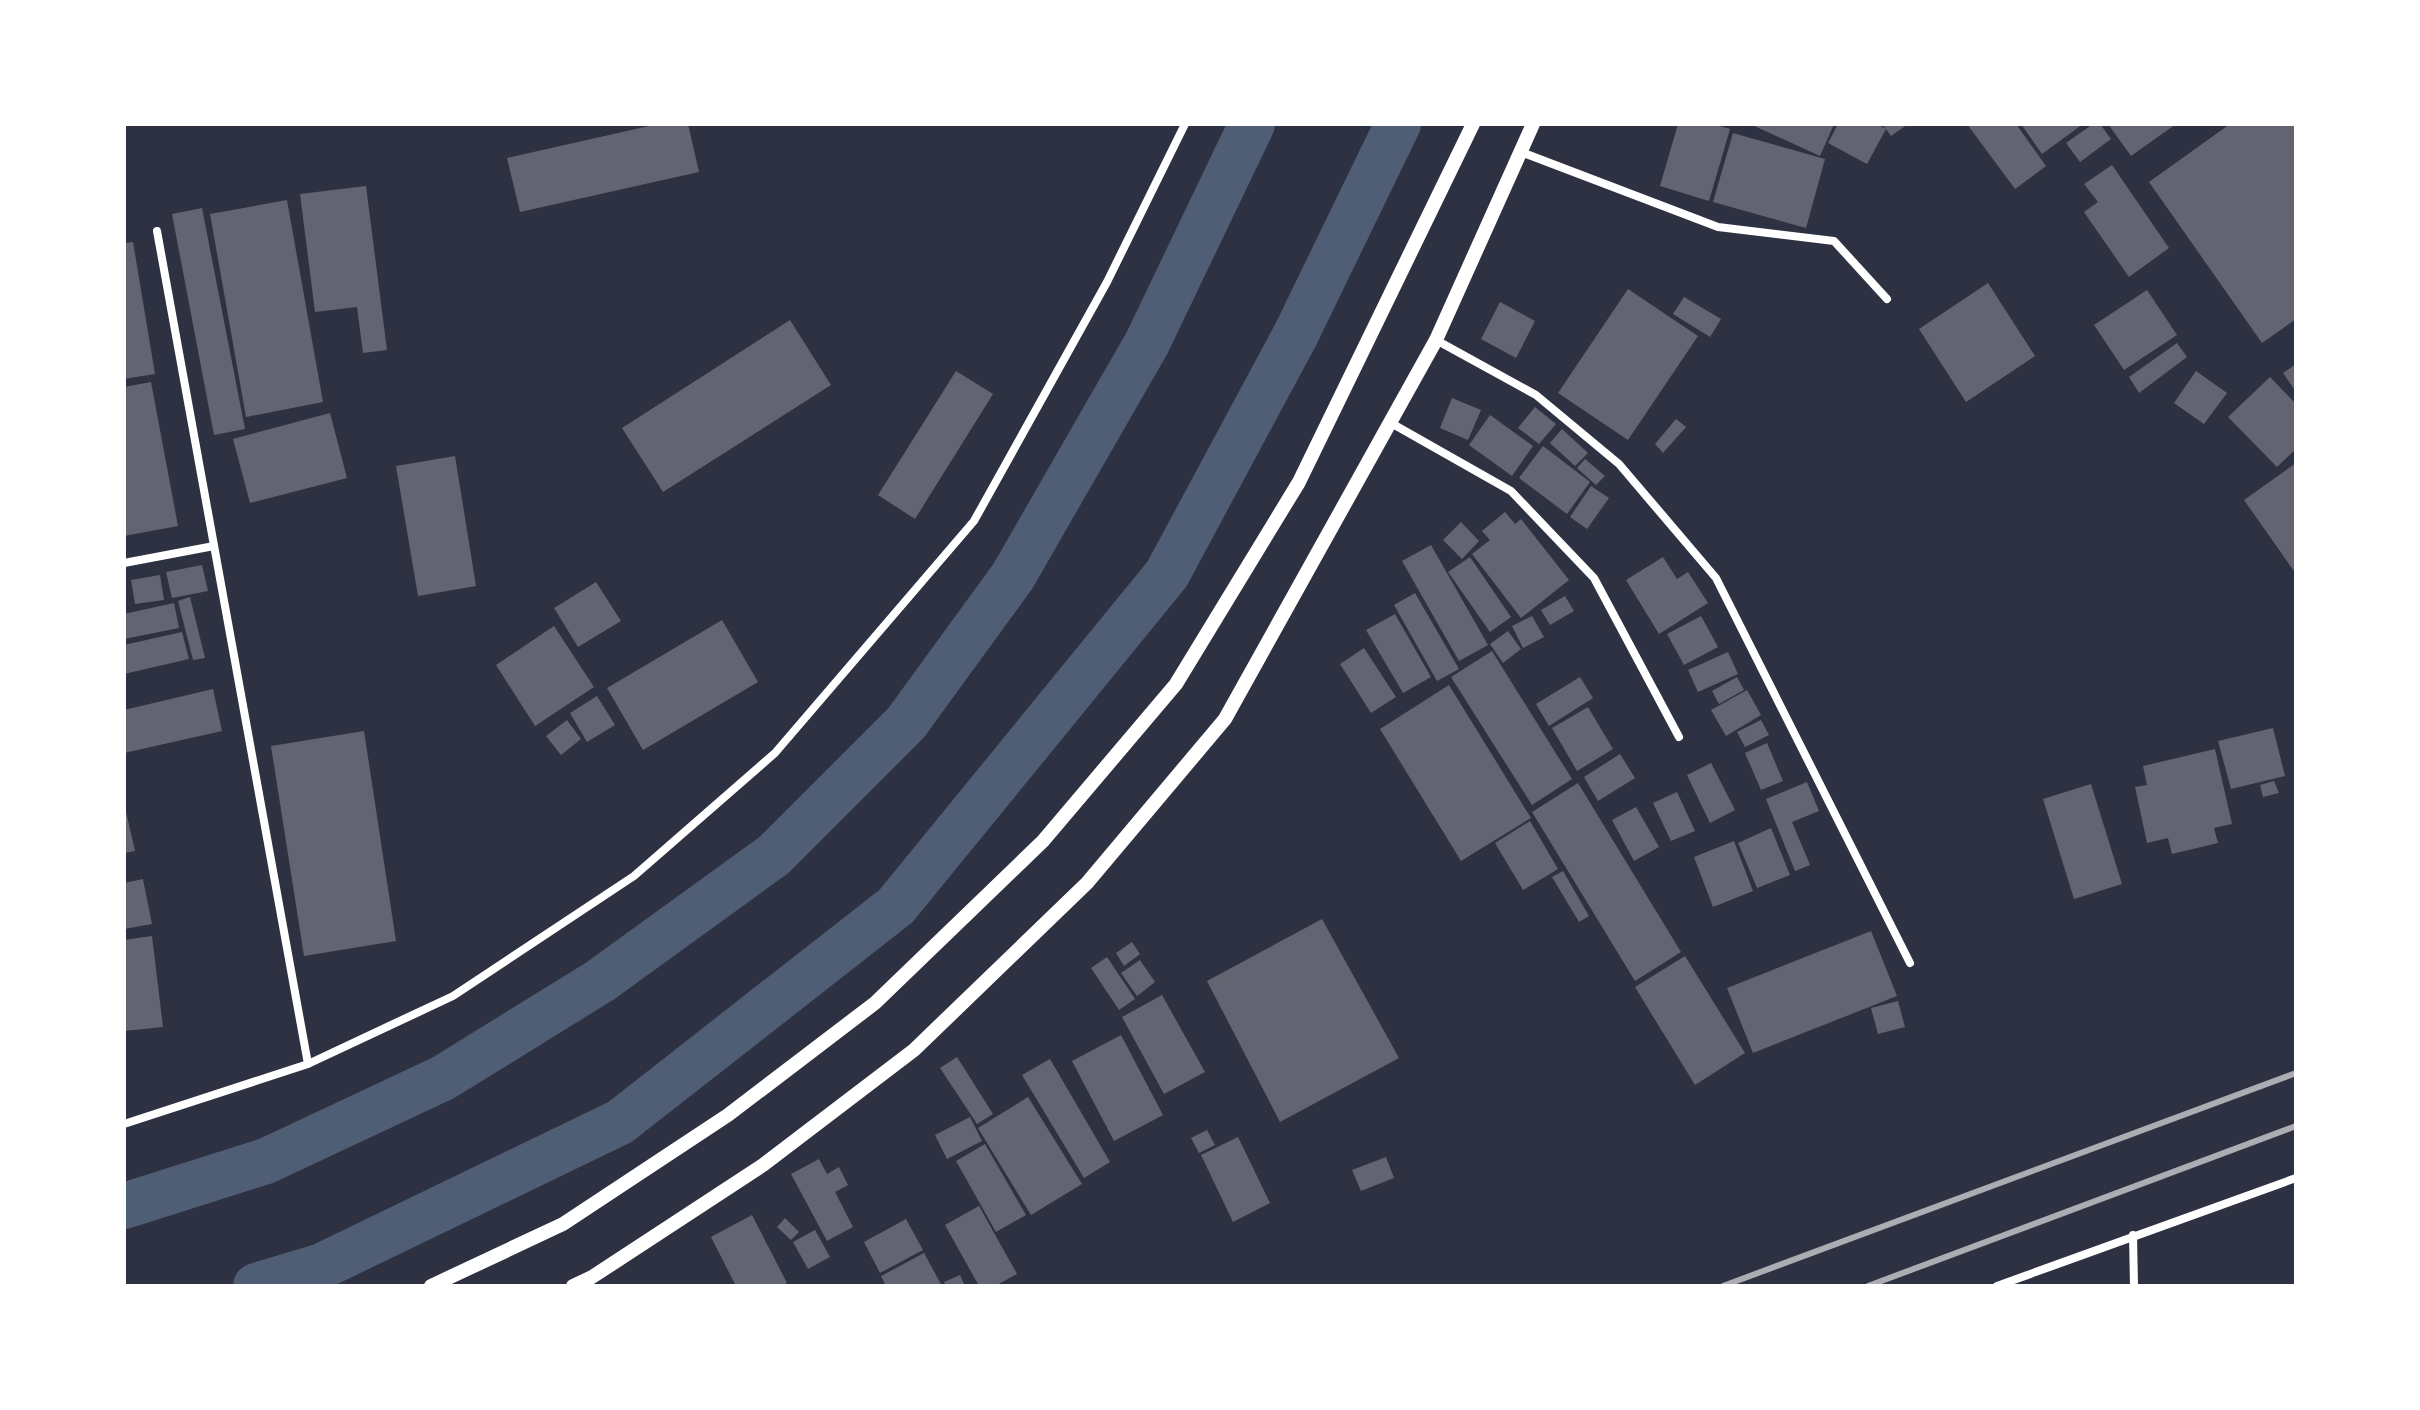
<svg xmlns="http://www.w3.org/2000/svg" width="2420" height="1410" font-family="'Nunito Sans',sans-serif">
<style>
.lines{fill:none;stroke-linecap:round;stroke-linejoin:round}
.canal{stroke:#4f5d75;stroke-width:46}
.building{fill:#626471}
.minor{stroke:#fff;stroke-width:8}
.tertiary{stroke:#fff;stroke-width:14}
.rail{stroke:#abadb3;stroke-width:6}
</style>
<rect width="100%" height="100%" fill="#2d3142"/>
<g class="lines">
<path class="canal" d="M124,1206l142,-45 177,-83 157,-97 174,-126 132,-132 107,-147 134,-233 105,-219
M256,1286l66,-20 298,-144 276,-216 271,-332 129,-240 102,-210"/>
</g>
<path class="building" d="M658,124h30l11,48 -179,40 -13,-54z
M1678,124h35l17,5 -21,72 -49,-15z
M1750,124h84l-14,32z
M1838,124h39l9,5 -4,-5h26l-17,12 -5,-7 -19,35 -39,-21z
M1967,124h49l30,42 -31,23z
M2021,124h62l-41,30z
M2093,124h7l11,15 -31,23 -14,-19z
M2108,124h68l-45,32z
M2230,124h66v195l-34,24 -113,-161z
M1733,133l92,26 -19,69 -93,-26z
M2112,165l57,83 -40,29 -45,-65 14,-10 -14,-18z
M366,186l21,164 -24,3 -6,-46 -42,5 -15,-118z
M287,200l36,202 -77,15 -36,-203z
M202,208l43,221 -31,6 -42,-221z
M133,242l22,132 -31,5v-136z
M1988,283l47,73 -69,46 -47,-73z
M1628,289l70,47 -70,104 -70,-47z
M2147,290l30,45 -53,35 -30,-45z
M1684,297l37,22 -11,18 -37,-23z
M1500,302l35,19 -19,37 -35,-19z
M790,320l41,65 -168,107 -41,-64z
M2177,343l10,14 -48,36 -10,-16z
M2296,364v28l-13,-19z
M956,371l37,23 -78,125 -37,-24z
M2196,371l31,22 -23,31 -30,-21z
M2270,377l26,27v45l-19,18 -49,-50z
M151,382l27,144 -54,10v-149z
M1452,398l29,12 -13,30 -28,-12z
M1535,407l21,17 -17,20 -21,-16z
M330,413l17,65 -97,25 -17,-64z
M1490,415l43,31 -21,30 -43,-31z
M1676,419l10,8 -23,26 -8,-9z
M1562,429l26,24 -13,13 -25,-23z
M1543,446l47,36 -23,32 -48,-36z
M455,456l21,130 -58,10 -22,-130z
M1585,459l20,17 -9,9 -19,-17z
M2296,463v111l-52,-74z
M1591,486l18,12 -22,31 -17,-12z
M1505,512l10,12 6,-5 48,61 -48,38 -49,-64 18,-14 -8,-9z
M1461,522l18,19 -17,18 -19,-19z
M1431,545l57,100 -29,16 -57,-100z
M1470,557l41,60 -21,15 -42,-60z
M1663,557l14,22 11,-7 20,31 -49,31 -33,-54z
M202,565l6,26 -36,7 -6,-26z
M160,575l4,25 -29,4 -4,-24z
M596,582l25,39 -43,26 -24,-39z
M1415,593l44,76 -22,12 -43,-76z
M1565,596l9,15 -24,14 -9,-15z
M190,597l15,61 -12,2 -15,-59z
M174,603l5,25 -55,11v-25z
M1395,614l36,63 -28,16 -37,-63z
M1532,616l12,21 -21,11 -11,-22z
M1701,616l17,31 -34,18 -17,-31z
M722,620l36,62 -115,68 -36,-62z
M554,626l40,61 -59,39 -39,-61z
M1508,631l13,18 -18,14 -13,-19z
M182,632l7,27 -65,15v-29z
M1364,648l32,49 -25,16 -31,-49z
M1492,651l80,128 -40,26 -81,-128z
M1728,652l10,22 -40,18 -10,-22z
M1580,677l13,21 -44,28 -13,-22z
M1737,677l7,13 -25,14 -7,-13z
M1449,685l82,133 -70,43 -81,-132z
M213,689l9,42 -98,22v-43z
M1747,690l14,25 -35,21 -15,-26z
M597,696l18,29 -28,17 -17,-29z
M1588,707l25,42 -36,22 -25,-43z
M567,720l14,19 -20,16 -15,-19z
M1761,720l8,15 -24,12 -8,-15z
M2273,728l12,48 -54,13 -13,-48z
M364,731l32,210 -92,15 -33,-210z
M1767,743l16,38 -22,9 -16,-37z
M2215,749l17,75 -18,4 4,15 -46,11 -4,-16 -21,5 -12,-56 12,-2 -4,-19z
M1620,754l15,24 -37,23 -14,-24z
M1711,763l24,47 -25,13 -23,-48z
M2274,781l5,12 -16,4 -3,-12z
M1807,782l12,29 -27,11 18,43 -15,6 -29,-72z
M1578,783l103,169 -46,29 -103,-169z
M2091,784l31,100 -48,15 -31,-100z
M1677,792l18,39 -24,10 -18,-38z
M125,807l10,44 -11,2v-45z
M1636,807l23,40 -25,14 -22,-41z
M1530,821l28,48 -35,21 -28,-47z
M1771,828l19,47 -33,13 -19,-45z
M1734,841l19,50 -40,16 -19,-50z
M1563,871l26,45 -10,6 -27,-45z
M143,879l9,45 -28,5v-46z
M1322,919l77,139 -119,64 -73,-141z
M1871,931l26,65 -144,57 -26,-65z
M152,936l11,91 -39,4v-91z
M1132,942l8,12 -16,12 -8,-13z
M1685,956l60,97 -50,32 -60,-98z
M1107,957l28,42 -16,11 -28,-42z
M1140,960l15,22 -18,14 -16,-23z
M1162,995l43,77 -41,22 -42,-77z
M1898,1001l7,26 -27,7 -7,-26z
M1121,1035l42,80 -49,26 -42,-80z
M957,1057l36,57 -16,10 -37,-56z
M1050,1059l60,103 -26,16 -62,-103z
M1028,1097l54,87 -51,31 -53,-87z
M970,1117l12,24 -35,18 -12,-24z
M1207,1130l8,15 -16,8 -8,-15z
M1238,1137l32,66 -37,19 -32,-67z
M985,1144l41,71 -30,17 -40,-71z
M1386,1157l8,21 -33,13 -9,-21z
M819,1159l8,15 12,-7 9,18 -13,7 18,35 -26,14 -36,-67z
M979,1206l38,68 -22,12h-16l-34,-61z
M752,1215l35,68 -6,3h-45l-25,-49z
M785,1218l14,14 -8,8 -14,-13z
M906,1219l17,31 -43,23 -16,-31z
M815,1230l15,27 -22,12 -15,-27z
M924,1253l18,33h-56l-5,-10z
M960,1275l5,11h-19l-2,-4z"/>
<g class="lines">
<path class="minor" d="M1521,152l197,75 116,14 53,58
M157,231l151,833
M1436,340l100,55 83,69 97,114 194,385
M1391,423l120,68 83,87 85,159
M124,563l90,-17
M124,1124l184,-60 145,-68 181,-120 141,-123 199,-232 133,-239 78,-158
M2133,1235l1,51
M1997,1286l299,-108"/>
<path class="tertiary" d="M431,1286l132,-62 165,-109 147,-112 168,-162 133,-157 123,-202 174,-358
M573,1286l19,-9 171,-112 151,-115 173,-167 138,-164 211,-379 97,-216"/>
<path class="rail" d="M1723,1286l573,-213
M1868,1286l428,-160"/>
</g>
<rect width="2420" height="1410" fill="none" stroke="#ffffff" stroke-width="252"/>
</svg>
